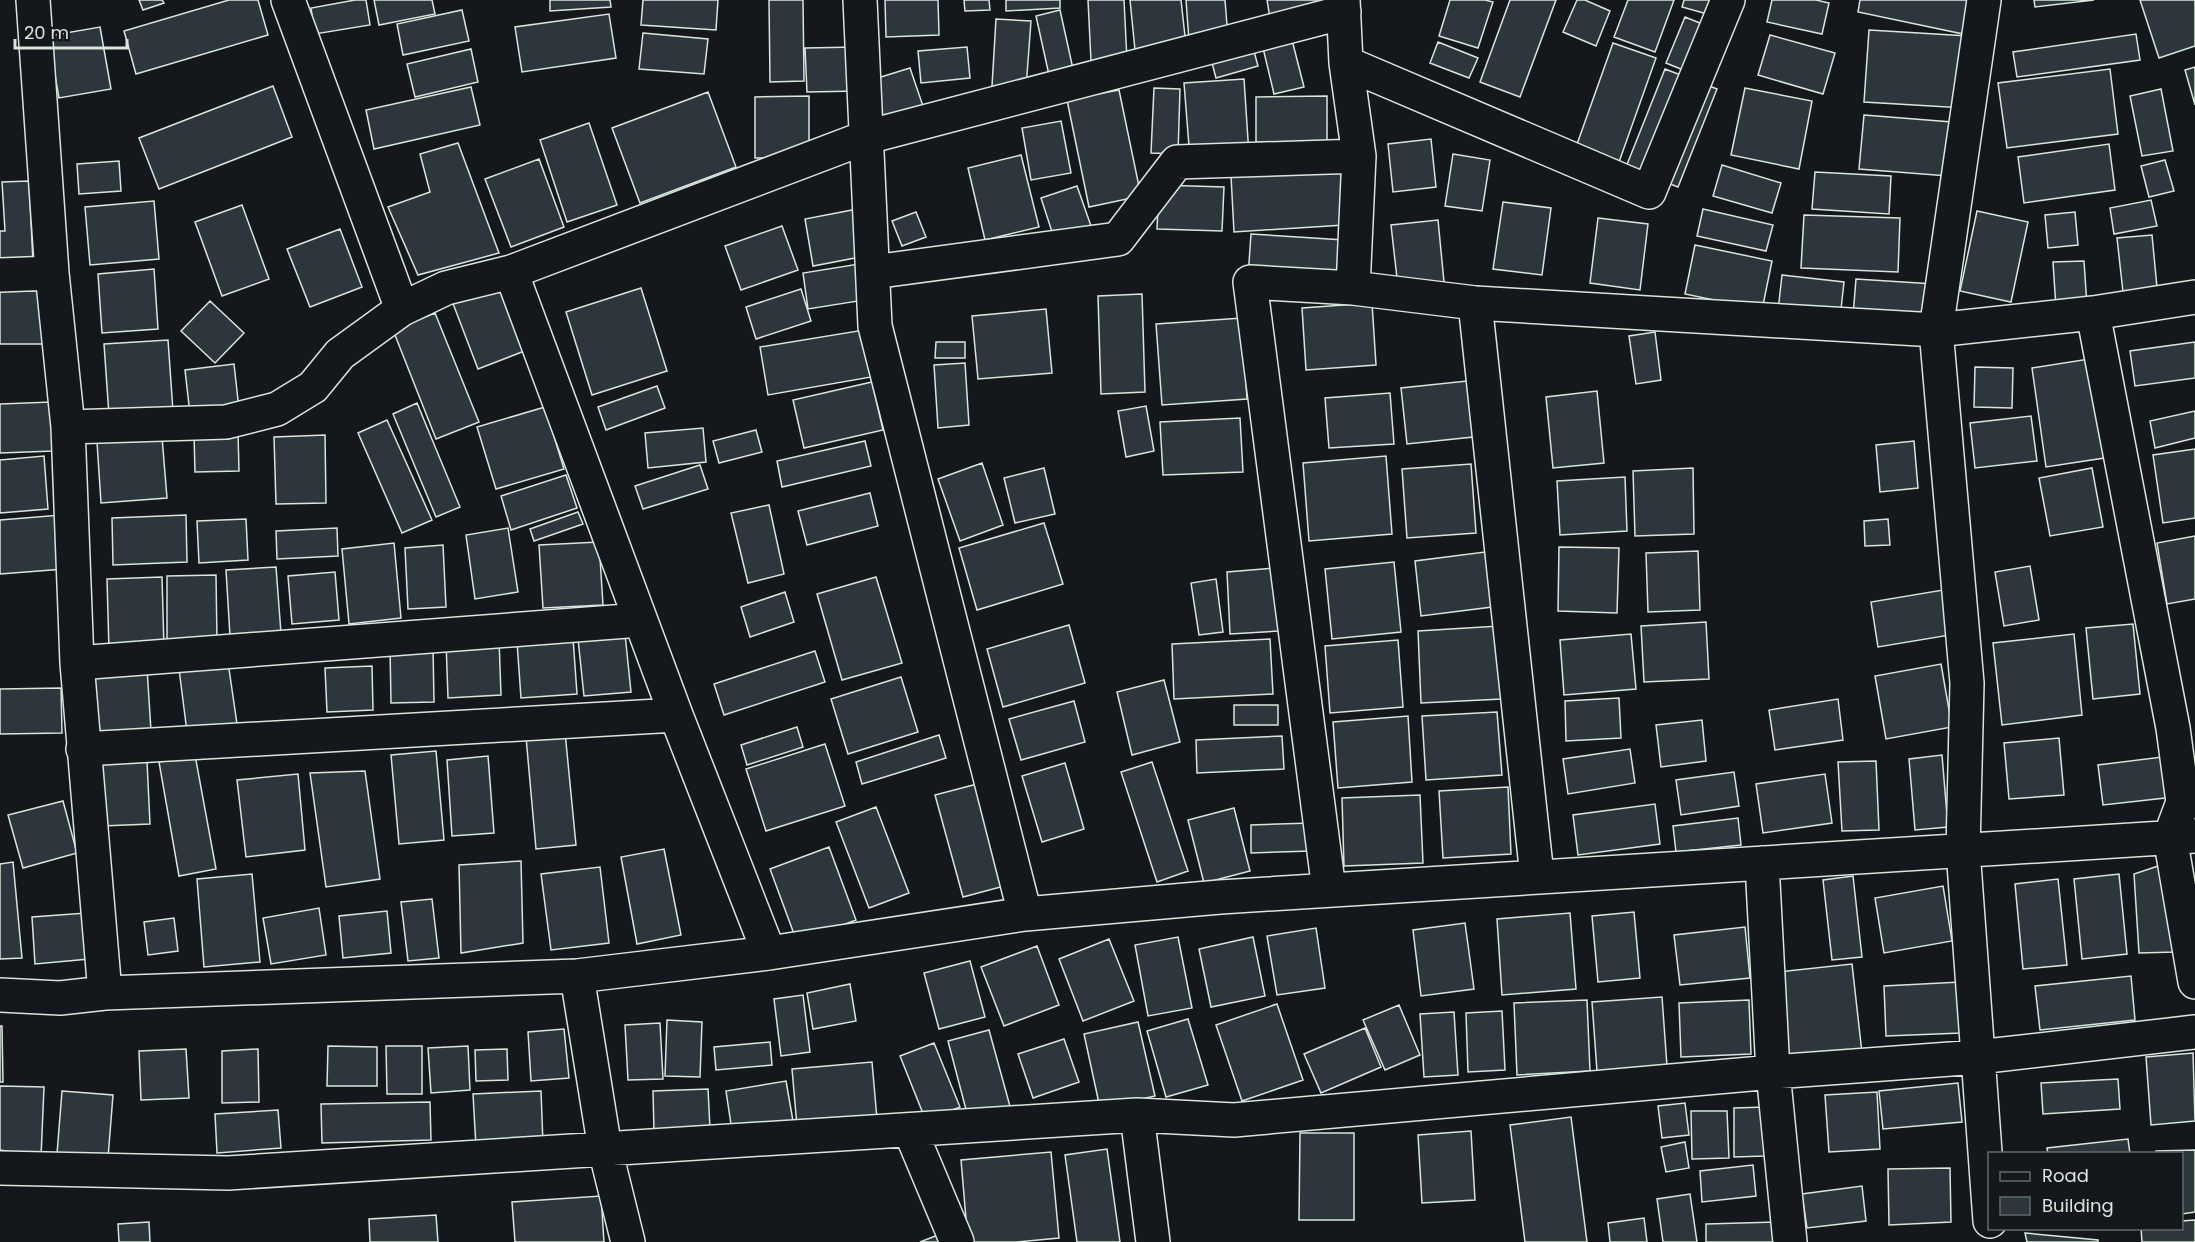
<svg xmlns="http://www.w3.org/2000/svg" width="2195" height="1242" font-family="Poppins,sans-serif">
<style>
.building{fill:#2c363c;stroke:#d8e6dc;stroke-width:1.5}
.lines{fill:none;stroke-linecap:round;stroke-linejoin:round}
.street-casing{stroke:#d8e6dc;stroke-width:36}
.street{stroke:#14181c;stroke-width:33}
</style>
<rect width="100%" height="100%" fill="#14181c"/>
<path class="building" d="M139,0h23l2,3 -21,7z
M229,0h29l10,35 -132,39 -12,-43z
M355,0h11l4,25 -55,9 -4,-26z
M374,0h58l3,14 -56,11z
M550,0h60l1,7 -61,4z
M643,0h75l-2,30 -75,-5z
M769,0h34l1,81 -34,1z
M885,0h53l1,35 -53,2z
M964,0h25l1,10 -25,1z
M1006,0h54v8l-54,3z
M1088,0h36l3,60 -36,1z
M1130,0h51l5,45 -51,5z
M1186,0h39l3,38 -39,3z
M1267,0h63l-60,18z
M1450,0h35l8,2 -15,46 -39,-12z
M1510,0h46l-36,97 -40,-15z
M1577,0h8l25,11 -14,35 -33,-14z
M1628,0h46l-19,52 -41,-15z
M1684,0h59l-7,22 -54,-15z
M1772,0h44l13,3 -7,31 -55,-12z
M1860,0h115l-7,35 -110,-23z
M2034,0h60l-59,7z
M2140,0h55v46l-36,12z
M462,10l7,31 -66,14 -6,-31z
M1060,10l13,59 -24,6 -13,-59z
M609,14l7,44 -94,14 -7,-45z
M1685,17l32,13 -19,46 -32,-13z
M996,19l35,2 -5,67 -34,-2z
M100,27l11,62 -52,9 -11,-62z
M1869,30l99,6 -4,72 -100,-6z
M643,33l65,6 -4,35 -65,-5z
M2136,34l4,26 -123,17 -4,-25z
M1770,35l65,18 -12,41 -65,-19z
M1292,40l12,47 -30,7 -11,-46z
M1438,42l40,16 -9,20 -39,-15z
M1613,43l43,15 -37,104 -43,-15z
M1252,44l6,22 -42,12 -6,-23z
M857,47l1,44 -51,1 -2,-44z
M967,47l3,31 -49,5 -3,-32z
M471,49l7,33 -63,15 -8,-33z
M2195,67v38l-10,-35z
M910,68l15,44 -42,14 -15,-45z
M1665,69l52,20 -39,98 -52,-20z
M2110,69l8,65 -111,14 -9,-65z
M1244,79l5,76 -59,4 -6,-76z
M273,86l19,51 -133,52 -20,-51z
M471,87l9,38 -106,24 -8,-39z
M1154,88l26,1 -2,65 -27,-1z
M1745,88l67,13 -13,68 -68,-14z
M2161,89l12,62 -31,5 -12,-60z
M1119,90l22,106 -52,11 -22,-107z
M708,92l28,75 -96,36 -28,-75z
M809,96v62h-54v-61z
M1327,96v46h-71v-45z
M1864,115l88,7 -4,54 -89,-7z
M1061,121l10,52 -40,7 -9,-52z
M589,123l28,82 -50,17 -27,-82z
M1431,139l5,48 -43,5 -5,-48z
M458,143l41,110 -81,22 -30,-68 42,-15 -10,-38z
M2109,144l6,46 -91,13 -6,-46z
M1453,154l37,6 -8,51 -37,-5z
M1021,155l18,72 -54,13 -17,-72z
M539,159l25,68 -53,20 -26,-68z
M2165,160l9,31 -25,6 -8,-31z
M119,161l2,30 -42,3 -2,-30z
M1722,165l59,18 -9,30 -59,-17z
M1341,170l3,55 -110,7 -3,-56z
M1815,172l76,4 -2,38 -77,-5z
M29,181l4,81 -33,2v-33h5l-3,-49z
M1159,185l65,2 -2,44 -65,-2z
M1077,186l14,40 -37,12 -13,-40z
M2151,200l6,26 -43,8 -4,-26z
M154,201l5,58 -69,6 -5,-58z
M1503,202l48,6 -9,67 -49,-6z
M242,205l27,74 -47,17 -27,-74z
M873,206l8,47 -68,13 -8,-47z
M1703,209l70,16 -7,26 -69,-15z
M1977,211l51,11 -17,80 -51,-11z
M916,212l10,25 -24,9 -10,-25z
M2075,212l3,33 -30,3 -3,-33z
M1804,215l96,3 -2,54 -97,-4z
M1598,218l50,6 -8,66 -50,-7z
M1438,220l6,62 -46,5 -7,-62z
M782,226l16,44 -57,20 -16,-44z
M340,229l22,58 -52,20 -23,-58z
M1251,234l93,6 -3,43 -93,-6z
M2152,235l6,63 -34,3 -7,-63z
M1695,245l77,16 -10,49 -77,-16z
M2084,261l3,45 -31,2 -3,-46z
M865,263l6,36 -63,10 -5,-36z
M154,269l4,60 -56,4 -4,-59z
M1782,275l62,7 -4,36 -62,-7z
M1856,279l78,5 -2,38 -79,-6z
M501,282l26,68 -49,19 -26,-68z
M641,288l26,83 -75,24 -26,-83z
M801,289l10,32 -55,18 -10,-32z
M0,291h47v53h-47z
M1142,294l3,98 -44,2 -3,-98z
M210,301l34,32 -29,30 -34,-32z
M1372,303l4,62 -70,5 -4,-62z
M1046,309l6,64 -74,6 -6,-63z
M435,313l44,109 -43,17 -43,-109z
M1242,318l5,81 -85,6 -6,-81z
M870,329l7,47 -109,19 -8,-48z
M1655,332l6,48 -25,4 -7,-48z
M168,340l5,71 -64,4 -5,-71z
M936,342h29v16h-30z
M2195,342v36l-60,8 -5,-35z
M2089,359l15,99 -58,9 -14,-99z
M965,363l4,62 -31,3 -4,-63z
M234,364l5,45 -49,5 -5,-44z
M1975,367l38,1 -1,40 -38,-1z
M1467,381l6,56 -66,7 -6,-56z
M872,382l11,48 -79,18 -11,-48z
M657,386l8,22 -59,22 -8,-23z
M1597,391l7,72 -51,5 -7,-71z
M1390,393l4,51 -65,4 -4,-50z
M51,402l2,49 -53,2v-49z
M417,403l43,104 -24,10 -43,-103z
M1146,406l8,45 -28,6 -8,-46z
M545,407l19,62 -68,20 -19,-62z
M2195,411v27l-40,10 -5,-27z
M2031,416l6,45 -62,7 -5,-45z
M1240,418l3,54 -80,3 -3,-53z
M387,420l45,100 -30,13 -44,-100z
M703,428l3,34 -58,6 -3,-35z
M756,430l6,22 -43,11 -6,-22z
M238,433l1,38 -44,1 -1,-37z
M325,435l1,68 -50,1 -2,-67z
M162,437l5,61 -66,5 -4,-61z
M865,441l6,25 -89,21 -5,-26z
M1914,441l4,47 -38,4 -4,-47z
M2195,449v69l-32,5 -10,-68z
M44,456l4,53 -48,4v-53z
M1386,456l6,78 -83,7 -6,-78z
M982,463l21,62 -43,16 -22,-62z
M1471,464l5,69 -69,5 -5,-69z
M700,465l8,24 -65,20 -8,-23z
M1044,468l11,46 -40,9 -11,-45z
M1693,468l1,66 -59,2 -2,-65z
M2092,468l11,59 -53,9 -11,-58z
M566,475l11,33 -66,22 -10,-34z
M1625,477l2,54 -67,4 -3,-54z
M870,493l8,33 -71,19 -9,-34z
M769,505l15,69 -36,9 -17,-70z
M578,512l5,12 -49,17 -4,-12z
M61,515l3,54 -64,5v-54z
M186,515l1,47 -74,3 -1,-47z
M246,519l2,41 -49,3 -2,-42z
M1888,519l2,26 -25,1 -1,-25z
M1044,523l19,61 -86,26 -18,-62z
M337,528l1,28 -61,3 -1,-28z
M508,528l10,64 -43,7 -9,-64z
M2195,536v63l-28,5 -10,-61z
M599,542l4,63 -60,3 -4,-63z
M394,543l7,75 -52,6 -7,-75z
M443,545l3,62 -38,2 -3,-61z
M1559,547l60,1 -2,65 -59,-2z
M1698,551l2,59 -52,2 -2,-59z
M1485,552l7,55 -71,9 -6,-55z
M1394,562l7,70 -69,7 -7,-70z
M2030,566l9,54 -35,6 -9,-54z
M276,567l5,66 -51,3 -4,-66z
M1275,568l4,63 -49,3 -3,-62z
M335,572l4,48 -47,4 -4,-48z
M216,575l1,66h-50v-65z
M162,577l2,71 -55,2 -2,-71z
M876,577l26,86 -60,17 -25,-86z
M1216,579l7,53 -24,3 -8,-52z
M1949,589l7,45 -78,13 -7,-45z
M785,592l9,30 -44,15 -9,-30z
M1706,622l3,57 -65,3 -3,-56z
M2133,624l7,70 -47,5 -7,-71z
M1069,625l16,58 -82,24 -16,-58z
M1499,626l3,73 -81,4 -3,-72z
M625,634l6,58 -47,4 -6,-57z
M1631,634l5,55 -72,6 -4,-55z
M2074,634l8,81 -80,10 -9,-82z
M573,638l4,56 -56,4 -4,-56z
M499,639l2,56 -53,3 -2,-57z
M1270,639l3,55 -99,5 -2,-55z
M1398,640l5,67 -73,6 -5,-67z
M433,647l1,55 -43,1 -1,-55z
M815,651l10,31 -101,33 -10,-31z
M228,662l9,62 -50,8 -8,-63z
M1941,664l11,63 -66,12 -11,-63z
M372,666l1,44 -46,2 -2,-44z
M147,668l4,63 -57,3 -3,-64z
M901,677l17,55 -70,22 -17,-55z
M1164,680l16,62 -48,13 -15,-63z
M61,688l1,45 -62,1v-45z
M1619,698l2,40 -55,3 -1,-40z
M1838,699l5,41 -68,10 -6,-40z
M1074,701l11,41 -64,18 -12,-41z
M1234,705h44v20h-44z
M1497,712l5,63 -76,5 -4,-64z
M1408,716l4,66 -74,6 -5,-66z
M1702,720l4,41 -45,6 -5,-42z
M797,727l6,20 -56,18 -6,-20z
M565,732l11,113 -40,4 -10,-112z
M939,735l7,23 -84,26 -6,-22z
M1282,736l2,33 -87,4 -1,-33z
M2059,738l5,57 -55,4 -5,-56z
M825,744l20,62 -79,25 -20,-62z
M1630,749l5,34 -67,11 -5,-35z
M436,751l8,89 -45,4 -8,-89z
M195,755l21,114 -37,7 -20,-114z
M1942,755l6,72 -33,3 -6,-71z
M488,756l6,77 -42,3 -5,-76z
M2170,756l4,41 -71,8 -5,-40z
M147,761l3,63 -48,2 -3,-62z
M1876,761l3,69 -37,1 -4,-69z
M1152,762l36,109 -31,11 -36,-110z
M1065,763l19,66 -42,13 -20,-66z
M365,771l15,108 -54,8 -16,-114z
M1734,772l5,34 -58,9 -5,-35z
M298,774l7,76 -59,7 -9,-77z
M1825,774l7,49 -69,10 -7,-49z
M981,783l27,102 -45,12 -28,-102z
M1508,787l3,67 -68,4 -4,-67z
M1420,795l3,68 -79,3 -2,-68z
M63,801l14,52 -54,15 -15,-53z
M1655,804l5,40 -82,11 -5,-40z
M876,807l33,86 -40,15 -33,-86z
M1234,808l16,63 -46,12 -16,-63z
M1738,818l3,27 -65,7 -3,-26z
M1311,823v28l-60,2v-28z
M829,847l27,73 -59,22 -27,-73z
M664,849l17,86 -44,9 -16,-87z
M521,861l2,82 -62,10 -2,-88z
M13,862l9,96 -22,1v-95z
M2161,865l14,87 -36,1 -5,-79z
M600,867l9,76 -58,7 -10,-76z
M252,874l8,88 -56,5 -7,-88z
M2119,874l8,80 -45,5 -8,-80z
M1853,876l9,81 -30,3 -9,-80z
M2058,879l9,86 -44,4 -8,-85z
M1943,886l9,55 -68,12 -9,-55z
M432,899l7,59 -31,3 -7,-59z
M319,908l7,47 -55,9 -8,-46z
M387,911l4,42 -48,5 -4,-42z
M1634,912l6,66 -42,4 -6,-66z
M86,913l3,46 -54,5 -3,-47z
M1570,913l6,76 -74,6 -5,-76z
M174,918l4,33 -30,4 -4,-33z
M1465,923l9,66 -53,7 -8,-66z
M1745,927l5,51 -70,7 -6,-50z
M1316,928l9,60 -48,7 -10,-59z
M1178,937l14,71 -44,8 -13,-71z
M1253,937l12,59 -54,11 -12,-58z
M1109,939l25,62 -51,20 -24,-62z
M1037,946l22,59 -55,21 -23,-59z
M970,961l15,56 -46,12 -15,-56z
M1852,964l10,89 -75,8 -10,-89z
M2131,976l4,44 -95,10 -5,-44z
M1960,982l1,51 -75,3 -2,-50z
M850,984l6,37 -43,8 -6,-36z
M803,995l7,57 -29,4 -7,-57z
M1662,997l5,69 -70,5 -5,-69z
M1587,1000l3,71 -73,4 -3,-72z
M1749,1000l2,54 -70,3 -2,-54z
M1277,1004l26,76 -61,21 -26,-76z
M1399,1005l21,50 -35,15 -22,-50z
M1502,1011l3,59 -37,2 -2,-59z
M1454,1012l4,63 -34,2 -4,-63z
M1188,1019l20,66 -42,12 -19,-66z
M667,1020l35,2 -2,55 -35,-1z
M1138,1022l17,74 -55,12 -16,-74z
M660,1023l3,56 -35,1 -3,-55z
M0,1026h2l1,56h-3z
M1365,1028l16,39 -60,26 -17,-39z
M564,1029l5,49 -38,3 -3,-49z
M989,1030l22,80 -42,11 -21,-80z
M1064,1039l15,43 -46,16 -15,-44z
M770,1042l2,23 -56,5 -2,-23z
M934,1043l26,64 -34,14 -26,-65z
M328,1046l49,1v39h-50z
M386,1046h36v48h-35z
M468,1046l2,44 -39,3 -3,-45z
M186,1049l3,49 -48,2 -2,-49z
M258,1049l1,53 -37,1v-52z
M507,1049l1,31 -32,1 -1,-31z
M2193,1053l2,68 -44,4 -5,-68z
M872,1062l5,57 -80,7 -5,-57z
M2118,1079l2,30 -77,5 -2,-31z
M786,1081l7,40 -61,10 -6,-40z
M1958,1083l4,39 -79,7 -4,-38z
M0,1086l44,1 -3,70 -41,-7z
M708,1089l2,40 -56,2 -1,-40z
M62,1091l51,4 -5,63 -51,-4z
M541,1091l2,53 -67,3 -3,-53z
M1877,1092l3,57 -51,3 -4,-57z
M430,1102l1,38 -109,3 -1,-39z
M1685,1103l4,32 -27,3 -4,-32z
M1765,1107v49l-31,1v-49z
M278,1110l3,38 -64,5 -2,-39z
M1691,1111h36l2,47 -37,1z
M1571,1117l16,125h-62l-15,-117z
M1471,1131l4,69 -53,3 -4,-68z
M1300,1133h54v87h-55z
M2128,1139l2,15h-82l-1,-6z
M1685,1142l4,26 -23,4 -5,-25z
M1107,1149l13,93h-43l-12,-87z
M2195,1150v62l-13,2v-60h-26v-3z
M1051,1152l8,86 -42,4h-49l-7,-82z
M1753,1165l3,31 -54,6 -2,-31z
M1950,1168l1,54 -62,3 -1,-56z
M1862,1186l4,35 -59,7 -5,-34z
M1690,1194l7,48h-34l-6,-43z
M601,1196l3,46h-89l-3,-40z
M436,1215l2,27h-68l-1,-23z
M1644,1218l3,24h-37l-2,-19z
M2195,1220v22h-53l-1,-14h41v-7z
M149,1222l1,20h-31l-1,-18z
M1776,1222v20h-70v-18z
M2025,1233l73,7v2h-71z
M938,1235l3,7h-21z"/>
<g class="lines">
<defs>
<path id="street" d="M33,0l19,273 16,154 9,236 28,330
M288,0l114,309
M860,0l15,326 150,588
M1984,0l-48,330 31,353 -4,167 27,371
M1346,63l303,129 79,-192
M511,272l165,443 93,238
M873,272l245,-33 59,-77 182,-6
M0,275l52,-2
M1353,288l122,15 461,27 157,-17 102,-16
M1475,303l62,573
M2093,313l80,415 10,74 -13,35 25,145
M68,427l158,-5 51,-13 36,-22 27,-33 62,-45 44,-21 65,-16 356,-135 477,-125
M77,663l563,-43
M83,749l593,-34
M1762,863l11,209 17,170
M1329,890l-79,-608 103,6 6,-132 -13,-93 -3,-63
M577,976l28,173 23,93
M0,995l60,3 45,-5 472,-17 192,-23 256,-39 195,-17 975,-61
M1137,1115l16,127
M910,1130l47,112
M0,1168l228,5 909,-58 97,5 539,-48 205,-15 217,-25"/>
</defs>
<use href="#street" class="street-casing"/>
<use href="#street" class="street"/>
</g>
<rect x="1988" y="1152" width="195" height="78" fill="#14181c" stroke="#626a69" stroke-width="1.5"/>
<rect x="2000" y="1172" width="30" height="9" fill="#14181c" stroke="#626a69" stroke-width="1.5"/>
<text x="2042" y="1182" font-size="18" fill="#d8e6dc">Road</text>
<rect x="2000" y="1197" width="30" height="18" fill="#2c363c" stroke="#626a69" stroke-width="1.5"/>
<text x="2042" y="1212" font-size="18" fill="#d8e6dc">Building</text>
<path d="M15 39v9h112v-9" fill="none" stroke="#d8e6dc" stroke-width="3"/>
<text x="24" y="39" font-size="18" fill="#d8e6dc" stroke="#14181c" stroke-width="4.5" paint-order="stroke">20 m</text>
</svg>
